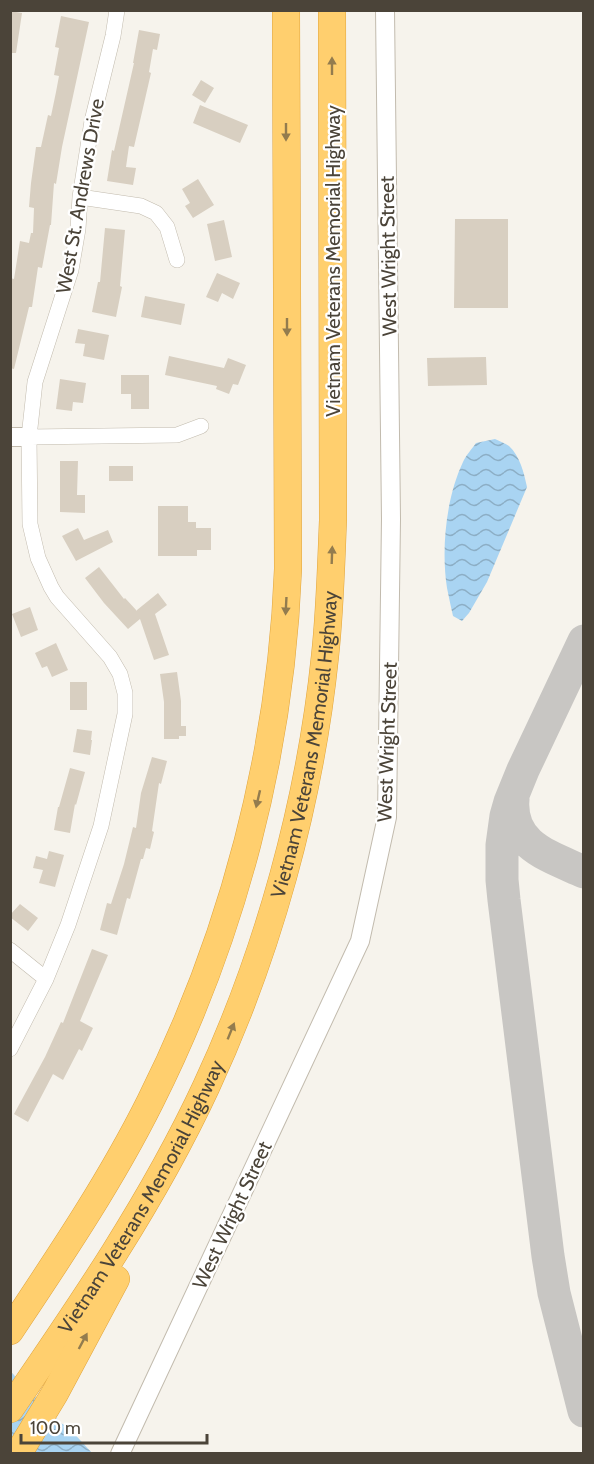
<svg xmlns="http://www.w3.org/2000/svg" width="594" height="1464" font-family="Cabin,sans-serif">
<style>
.water{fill:url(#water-waves)}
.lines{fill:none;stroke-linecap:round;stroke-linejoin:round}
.taxiway{stroke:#c8c6c3;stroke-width:33}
.building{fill:#d8cfc1}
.minor-casing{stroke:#c2bbae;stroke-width:16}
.tertiary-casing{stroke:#c2bbae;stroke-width:20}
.motorway-casing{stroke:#e0a43c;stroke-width:28}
.minor{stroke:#fff;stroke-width:15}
.tertiary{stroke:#fff;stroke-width:18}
.motorway{stroke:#ffcf6e;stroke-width:27}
.oneway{fill:#937c4e}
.labels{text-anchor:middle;stroke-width:4.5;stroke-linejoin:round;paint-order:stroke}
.street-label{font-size:20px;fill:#4b4439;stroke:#fff}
</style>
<defs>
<pattern id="water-waves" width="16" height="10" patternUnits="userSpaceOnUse" patternTransform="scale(1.5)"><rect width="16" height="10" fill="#a9d4f2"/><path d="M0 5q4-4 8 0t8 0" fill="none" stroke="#8caec5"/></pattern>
</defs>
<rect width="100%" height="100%" fill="#f6f3ec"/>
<path class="water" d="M495,439c4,2 10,4 14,7 11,10 15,27 18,41l-40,95 -18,31 -7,8 -9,-5c-2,-9 -4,-18 -6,-28 -6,-39 -1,-90 16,-126 3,-7 9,-13 13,-19z
M10,1371l51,52 8,5 23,25h-74l-7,-7z"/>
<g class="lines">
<path class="taxiway" d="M584,641l-61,129 -13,32 -4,14 -4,29v35l2,20 44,356 6,37 30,118
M513,799c-4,46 36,57 71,73"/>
</g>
<path class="building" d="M10,11l12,2 -6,40h-6z
M61,16l28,6 -27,125 -6,37 -2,-1 -3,42h-1l-8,43 -4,-1 -6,40h-3l-15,62 -4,-1v-90l4,1 6,-38 9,2 2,-10h2l1,-25 -5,-1 2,-24 5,-36h5l7,-32 3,1 5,-24 3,-16 -5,-1 5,-27 -4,-1z
M139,30l21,4 -3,16 -4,-1 -4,23 2,1 -17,74 -5,-1 -3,21 10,1 -3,17 -26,-4 5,-31 2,1 20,-88h-1z
M201,80l13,8 -9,15 -13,-8z
M200,105l48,20 -8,18 -47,-20z
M198,179l16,26 -21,13 -8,-12 5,-3 -8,-14z
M455,219h53v89h-54z
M224,220l8,37 -17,4 -8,-37z
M105,228l20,2 -5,56 2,1 -6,30 -24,-5 6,-30h2z
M217,273l23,10 -7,16 -11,-6 -4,9 -12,-5z
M145,296l40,8 -4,21 -40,-8z
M78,329l31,6 -5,25 -21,-4 2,-12 -10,-1z
M169,356l55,12 4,-10 18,7 -8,20 -5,-1 -4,10 -13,-5 1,-3 -52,-11z
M486,357l1,28 -59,1 -1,-28z
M121,375h28v34h-18v-15h-10z
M60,379l26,4 -3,20 -10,-1 -1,9 -16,-2z
M60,461h18l-1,34h8v18l-25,-1z
M109,466h24v15h-24z
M158,506h30v16h8v6h15v22h-14v6h-39z
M78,528l6,12 24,-10 5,12 -37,19 -14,-25z
M99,567l25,32 1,-1 12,13v-1l21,-17 9,12 -12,9 14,41 -15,5 -14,-41 -12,10 -24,-26 -19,-25z
M30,607l8,23 -17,7 -9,-23z
M56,643l12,27 -16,7 -5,-11 -5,2 -7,-15z
M177,672l4,29v25h5v10h-7v3h-15v-37l-4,-28z
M70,682h17v28h-17z
M77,729l15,2 -1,9h1l-2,15 -17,-3z
M152,757l15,4 -6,23 -2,-1 -7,48 2,1 -4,17 -4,-1 -3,11h-2l-11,40 -3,-1 -10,37 -17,-5 7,-27 4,1 13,-40 9,-37 3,1 5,-35z
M70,768l15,4 -9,33 -1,-1 -5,29 -16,-3 4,-23h1z
M49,851l15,4 -9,32 -16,-4 4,-13 -10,-2 3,-12 11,3z
M20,904l18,14 -10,13 -18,-14v-2z
M92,949l16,6 -28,66 13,7 -11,23 -3,-2 -16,31 -10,-6 -25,48 -14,-8 31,-57 16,-35 2,1z"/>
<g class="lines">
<defs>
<path id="minor" d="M80,197l61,9 15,7 11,14 10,33
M29,437l148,-2 24,-9
M10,950l36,29
M10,1049l36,-70 22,-54 33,-99 24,-112v-21l-5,-19 -10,-17 -53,-60 -6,-10 -13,-29 -8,-34 -1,-87 6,-55 36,-112 7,-41 2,-32 12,-76 21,-85 4,-26"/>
<path id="tertiary" d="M10,437h19
M120,1454l240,-513 27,-124 4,-298 -6,-509"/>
<g id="motorway">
<path d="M10,1331c50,-75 100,-149 140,-229 83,-165 131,-349 138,-533l-2,-559"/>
<path id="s1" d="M10,1409c71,-103 143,-208 196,-322 62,-133 104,-285 119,-431 5,-45 6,-90 8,-136l-1,-510"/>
<path d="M18,1454l37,-61 61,-114"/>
</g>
</defs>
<use href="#minor" class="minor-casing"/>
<use href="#tertiary" class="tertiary-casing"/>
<use href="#motorway" class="motorway-casing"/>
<use href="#minor" class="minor"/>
<use href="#tertiary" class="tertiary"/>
<use href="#motorway" class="motorway"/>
</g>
<defs><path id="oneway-solid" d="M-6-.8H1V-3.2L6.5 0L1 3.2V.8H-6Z" transform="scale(1.5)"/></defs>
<g class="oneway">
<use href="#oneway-solid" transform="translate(332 66) rotate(-90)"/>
<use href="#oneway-solid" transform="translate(286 132) rotate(90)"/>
<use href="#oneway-solid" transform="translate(287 327) rotate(90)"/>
<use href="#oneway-solid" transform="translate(332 555) rotate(-88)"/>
<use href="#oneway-solid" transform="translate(286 606) rotate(93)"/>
<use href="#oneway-solid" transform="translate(258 799) rotate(103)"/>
<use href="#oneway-solid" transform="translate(231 1031) rotate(-68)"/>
<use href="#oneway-solid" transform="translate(83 1341) rotate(-62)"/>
</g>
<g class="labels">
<g class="street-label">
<text transform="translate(80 196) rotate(-80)" y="7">West St. Andrews Drive</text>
<text transform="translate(388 256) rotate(-91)" y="7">West Wright Street</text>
<text transform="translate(333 261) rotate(-90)" y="7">Vietnam Veterans Memorial Highway</text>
<text transform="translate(387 742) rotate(-88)" y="7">West Wright Street</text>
<text dy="7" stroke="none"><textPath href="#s1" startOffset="736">Vietnam Veterans Memorial Highway</textPath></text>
<text dy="7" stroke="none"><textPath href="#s1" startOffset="250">Vietnam Veterans Memorial Highway</textPath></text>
<text transform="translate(232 1215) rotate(-65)" y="7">West Wright Street</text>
</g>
</g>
<rect width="594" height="1464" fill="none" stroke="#4b4439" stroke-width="24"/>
<path d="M21 1434v9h186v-9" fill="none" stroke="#4b4439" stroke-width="3"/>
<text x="30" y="1434" font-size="18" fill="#4b4439" stroke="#ffffff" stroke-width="4.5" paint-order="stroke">100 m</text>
</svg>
